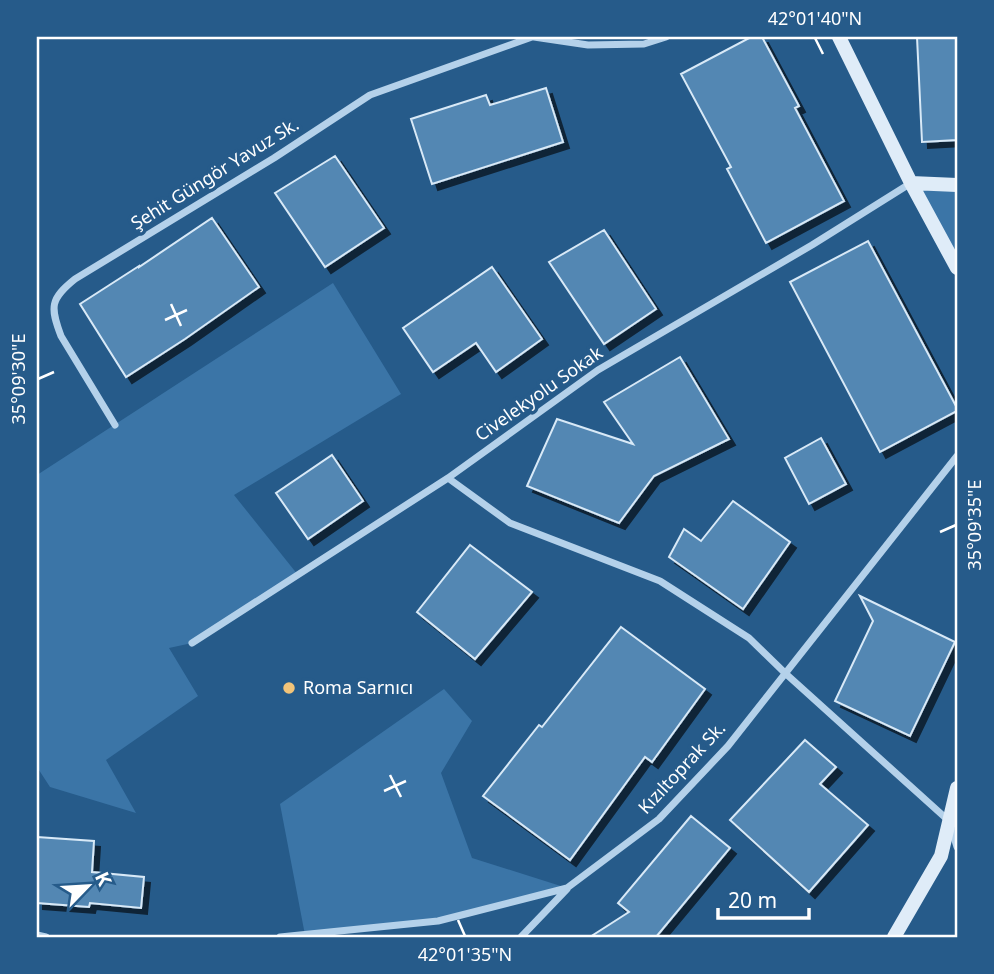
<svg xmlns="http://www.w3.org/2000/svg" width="994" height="974" font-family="'Noto Sans',sans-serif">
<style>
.green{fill:#3b75a7}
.building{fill:#5387b3;stroke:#d8e9f7;stroke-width:2;filter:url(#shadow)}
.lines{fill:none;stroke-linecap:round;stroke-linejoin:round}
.street{stroke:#b4d1ea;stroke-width:7}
.secondary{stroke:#dfecf8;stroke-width:14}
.ticks{fill:none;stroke:#fff;stroke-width:2.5}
.poi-dot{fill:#f2c479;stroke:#265b8a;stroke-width:2.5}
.labels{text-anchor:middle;stroke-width:7;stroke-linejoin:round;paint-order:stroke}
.street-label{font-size:18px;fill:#fff;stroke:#265b8a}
.poi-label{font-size:18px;fill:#fff;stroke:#265b8a;text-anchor:start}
.neatline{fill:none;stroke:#fff;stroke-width:2.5}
.ticks-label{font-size:18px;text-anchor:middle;fill:#fff}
</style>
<defs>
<filter id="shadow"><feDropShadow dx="6" dy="6" stdDeviation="0" flood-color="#0009"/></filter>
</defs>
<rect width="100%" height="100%" fill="#265b8a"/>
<path class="green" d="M911,183l46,2v83z
M333,283l68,111 -167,101 64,80 -106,68 -23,5 29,48 -92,64 30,53 -86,-26 -13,-20v-292z
M444,689l28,32 -31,52 31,85 95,30 -129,33 -133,14 -25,-131z"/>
<path class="building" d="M751,37h11l37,69 -4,2 49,93 -78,42 -39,-74 4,-2 -50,-93z
M917,37h40v103l-35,2z
M546,88l17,54 -131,42 -21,-65 75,-24 4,10z
M335,156l49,72 -59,39 -50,-74z
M212,218l47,69 -74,52 -59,38 -46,-73 59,-38v1z
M604,230l52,79 -52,35 -55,-82z
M868,241l89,167v3l-77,41 -90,-170z
M492,267l50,72 -46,33 -20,-29 -43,29 -30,-44z
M680,357l49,82 -75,37 -35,47 -92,-37 30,-67 76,25 -29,-42z
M821,438l25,46 -37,20 -24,-46z
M332,455l31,46 -55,38 -32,-46z
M733,501l57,41 -47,67 -74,-52 15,-28 17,12z
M470,545l62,47 -57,67 -58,-47z
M860,596l95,46 -45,94 -75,-35 38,-80z
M621,627l84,62 -53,73 -7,-5 -75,103 -87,-64 56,-71 3,2z
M805,740l31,27 -16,17 48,41 -59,67 -79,-72z
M691,816l39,32 -74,89h-66l39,-25 -11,-9z
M37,837l57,4 -2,31 52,5 -3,31 -51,-5 -1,4 -52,-4z"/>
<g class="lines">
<path class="street" d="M534,37l54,8 56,-1 22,-7
M115,425l-54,-89c-11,-29 -11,-37 14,-57l199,-121 96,-63 162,-58
M448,478l62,45 150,58 89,57 36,35 164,148 8,26
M192,643l256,-165 150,-108 214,-125 99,-62
M37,935l9,2
M280,937l158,-16 129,-33 92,-69 69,-73 229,-290
M521,937l46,-48"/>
<path class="secondary" d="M839,37l72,146 46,85
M911,183l46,2
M894,937l47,-81 16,-68"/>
</g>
<path class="ticks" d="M815,38l8,16M171,304l10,22M165,320l22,-10M38,379l16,-7M940,532l16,-7M390,775l11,22M384,791l22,-10M458,920l7,16"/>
<circle class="poi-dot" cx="289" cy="688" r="7"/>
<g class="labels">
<g class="street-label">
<text transform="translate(215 174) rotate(-32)" y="6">Şehit Güngör Yavuz Sk.</text>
<text transform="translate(539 394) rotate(-35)" y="6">Civelekyolu Sokak</text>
<text transform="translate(682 768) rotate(-47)" y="6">Kızıltoprak Sk.</text>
</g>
<g class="poi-label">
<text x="303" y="694">Roma Sarnıcı</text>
</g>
</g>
<rect width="994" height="974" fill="none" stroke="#265b8a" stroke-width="77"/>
<g transform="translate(88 886) rotate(65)" stroke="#265b8a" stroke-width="5" paint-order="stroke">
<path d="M0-5L12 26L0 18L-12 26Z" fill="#ffffff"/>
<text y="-10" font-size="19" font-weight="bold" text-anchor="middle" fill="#ffffff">K</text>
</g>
<path d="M718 908v10h91v-10" fill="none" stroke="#ffffff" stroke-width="3.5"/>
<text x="728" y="908" font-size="21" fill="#ffffff" stroke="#265b8a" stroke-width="5" paint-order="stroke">20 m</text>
<rect x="38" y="38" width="918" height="898" class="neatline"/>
<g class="ticks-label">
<text x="815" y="25">42°01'40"N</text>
<text transform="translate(19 379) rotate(-90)" y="6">35°09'30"E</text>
<text transform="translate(975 525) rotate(-90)" y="6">35°09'35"E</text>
<text x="465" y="961">42°01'35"N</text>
</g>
</svg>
